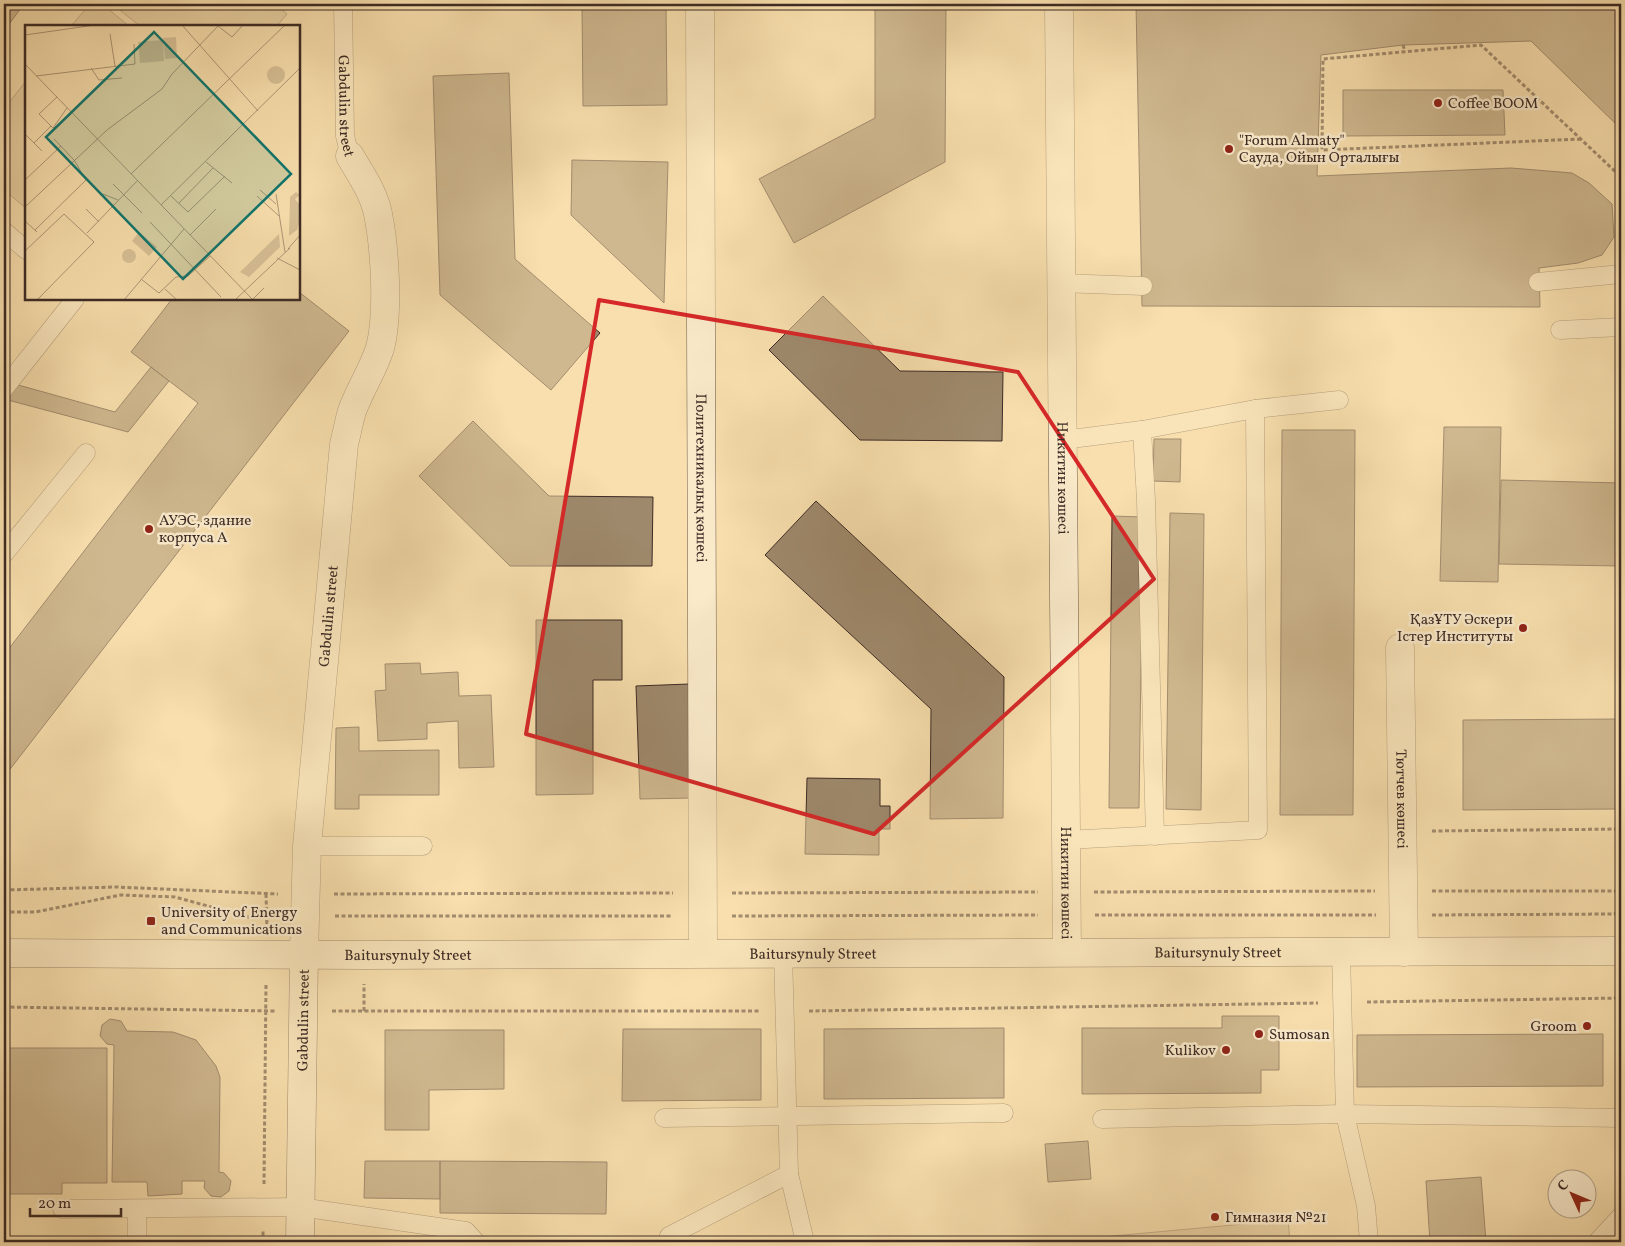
<svg xmlns="http://www.w3.org/2000/svg" width="1625" height="1246" font-family="Vollkorn,serif">
<style>
.green{fill:#d8c096;stroke:#8a765e}
.building{fill:#9e896c;stroke:#3d2b25}
.lines{fill:none;stroke-linecap:round;stroke-linejoin:round}
.lane-casing{stroke:#6c5847;stroke-width:19}
.street-casing{stroke:#6c5847;stroke-width:29}
.secondary-casing{stroke:#3d2b25;stroke-width:29}
.path{stroke:#3d2b25;stroke-width:3;stroke-dasharray:4 2.5;stroke-linecap:butt}
.lane{stroke:#faeaca;stroke-width:18}
.street{stroke:#faeaca;stroke-width:28}
.secondary{stroke:#faeaca;stroke-width:28}
.marked{fill:none;stroke:#d62828;stroke-width:4;stroke-linejoin:round}
.poi-dot{fill:#8f2418;stroke:#faeaca;stroke-width:2}
.labels{text-anchor:middle;stroke-width:5;stroke-linejoin:round;paint-order:stroke}
.poi-label{font-size:15px;fill:#3d2b25;stroke:#faeaca;text-anchor:start}
.street-label{font-size:15px;fill:#3d2b25;stroke:#faeaca}
.inset-road{fill:none;stroke:#ad9777;stroke-width:1}
.view{fill:#0f766e;fill-opacity:0.15;stroke:#0f766e;stroke-width:2.5}
.inset-edge{fill:none;stroke:#3d2b25;stroke-width:2.5}
</style>
<rect width="100%" height="100%" fill="#f8dfad"/>
<filter id="stains"><feTurbulence type="fractalNoise" baseFrequency=".004" numOctaves="4"/><feColorMatrix values="0 0 0 0 .2 0 0 0 0 .09 0 0 0 0 .02 0 0 0 .5 -.17"/></filter>
<radialGradient id="worn" r=".72"><stop offset=".6" stop-color="#630" stop-opacity="0"/><stop offset="1" stop-color="#630" stop-opacity=".3"/></radialGradient>
<path class="green" d="M90,4h12l27,22h-58z
M112,4h163l12,10 -10,12h-137z
M26,81v127l-22,-18v-81z
M1288,1220l2,22h-187l-1,-5z"/>
<path class="building" d="M4,4h20l-20,27z
M582,4h84l1,101 -84,1z
M875,4h71l-1,158 -151,81 -35,-64 116,-61z
M1136,4h485v125l-90,-88 -128,4 -82,10 -4,121 194,-8 61,5 17,10 23,21 2,33 -12,18 -24,8 -39,5 1,39 -398,-1z
M509,73l6,186 85,74 -49,57 -111,-95 -7,-219z
M1343,90h160l2,45 -162,1z
M572,160l96,2 -4,141 -93,-88z
M299,292l50,39 -345,446v-122l194,-252 -67,-51 41,-53h127z
M823,296l77,75 103,1 -1,69 -142,-1 -91,-90z
M151,367l18,14 -41,51 -124,-33v-18l111,31z
M473,421l76,75 104,1 -1,69h-142l-91,-90z
M1444,427h57l-3,155 -58,-1z
M1282,430h73l-2,385h-73z
M1154,439h27l-1,43 -27,-1z
M1501,480l120,3v83l-122,-2z
M816,501l188,176 -1,141 -73,1 1,-110 -166,-154z
M1170,513l34,1 -3,296 -35,-1z
M1112,516l31,1 -4,291h-30z
M536,620h86v60h-29v114l-57,1z
M420,663l1,11 37,-2 1,24 32,-1 3,72 -35,1 -1,-47 -31,2v16l-49,2 -3,-50 11,-1 -1,-26z
M689,684l3,114 -52,1 -4,-113z
M1621,719v90l-158,1v-90z
M359,727v24l80,-1v45h-80v14h-24l1,-81z
M807,778l73,1v27h10v23h-11v26l-74,-1z
M1222,1016h57v54h-18v23l-179,1v-66h140z
M110,1019l11,2 6,10 46,1 23,8 20,26 4,11 -1,95 5,1 7,8 -2,10 -8,6 -10,-1 -7,-8 1,-7h-23v13l-34,2 -1,-14h-35l2,-137 -7,-1 -7,-8 2,-11z
M1004,1028v70l-180,1v-70z
M623,1029h138v71l-139,1z
M385,1030h119v59l-75,1v40h-44z
M1603,1034v52l-246,1v-52z
M7,1048h100v135h-45v11h-55z
M1088,1141l3,38 -43,3 -3,-38z
M365,1161h75v38l-76,-1z
M440,1161l167,1 -1,52 -166,-1z
M1481,1177l5,65h-56l-4,-61z
M441,1238v4h-55v-3z"/>
<g class="lines">
<defs>
<g id="lane">
<path id="s1" d="M343,4l2,132 5,20"/>
<path d="M4,231l22,19"/>
<path d="M1538,282l83,-8"/>
<path d="M1060,283l83,3"/>
<path d="M1560,330l61,-3"/>
<path d="M4,389l71,-90"/>
<path d="M1142,430l4,70 9,336"/>
<path d="M1063,440l79,-10 113,-21 84,-9"/>
<path d="M4,554l82,-101"/>
<path d="M1066,840l192,-10 -3,-421"/>
<path d="M307,846h116"/>
<path d="M1341,952l4,162 21,92 3,36"/>
<path d="M783,953l6,221 16,68"/>
<path d="M664,1118l340,-5"/>
<path d="M1102,1119l243,-5 276,4"/>
<path d="M62,1209l238,-2 166,24 10,11"/>
<path d="M669,1236l120,-62"/>
<path d="M137,1242v-33"/>
<path d="M1597,1242l24,-26"/>
</g>
<g id="street">
<path id="s2" d="M700,4l3,949"/>
<path id="s3" d="M1059,4l8,948"/>
<path id="s4" d="M1400,648l4,304"/>
<path id="s5" d="M304,954l3,-108 37,-402c3,-11 5,-23 8,-33 8,-22 21,-41 28,-63 9,-34 5,-99 -2,-134 -4,-21 -17,-39 -28,-58"/>
</g>
<g id="secondary">
<path id="s6" d="M4,953l361,2 1256,-4"/>
<path id="s7" d="M300,1242l4,-288"/>
</g>
</defs>
<use href="#lane" class="lane-casing"/>
<use href="#street" class="street-casing"/>
<use href="#secondary" class="secondary-casing"/>
<path class="path" d="M1403,45l2,6
M1581,139l-259,11 1,-91 158,-14 140,132
M1432,831l189,-2
M4,890l112,-3 162,7
M1432,891h189
M1094,892l281,-1
M732,893l306,-1
M266,894l1,33
M334,894l339,-1
M4,912h31l86,-17 54,2 73,20h28
M1095,915h281
M1432,915l182,-1 7,-2
M335,916h338
M732,916l306,-1
M1367,1002l254,-4
M4,1007l272,4
M332,1011h429
M364,1011v-27
M809,1011l509,-8
M264,1184l2,-201
M263,1242v-12"/>
<use href="#lane" class="lane"/>
<use href="#street" class="street"/>
<use href="#secondary" class="secondary"/>
</g>
<path d="M0 0H1625V1246H0ZM599,300l419,72 136,207 -280,255 -348,-100z" fill="#f8dfad" fill-opacity=".55" fill-rule="evenodd"/>
<path class="marked" d="M599,300l419,72 136,207 -280,255 -348,-100z"/>
<g class="poi-dot">
<circle cx="1438" cy="103" r="5"/>
<circle cx="1229" cy="149" r="5"/>
<circle cx="149" cy="529" r="5"/>
<circle cx="1523" cy="628" r="5"/>
<rect x="146" y="916" width="10" height="10" rx="2.5"/>
<circle cx="1587" cy="1026" r="5"/>
<circle cx="1259" cy="1034" r="5"/>
<circle cx="1226" cy="1050" r="5"/>
<circle cx="1215" cy="1217" r="5"/>
</g>
<g class="labels">
<g class="poi-label">
<text x="1448" y="108">Coffee BOOM</text>
<text x="1239" y="145">"Forum Almaty"<tspan x="1239" dy="17">Сауда, Ойын Орталығы</tspan></text>
<text x="159" y="525">АУЭС, здание<tspan x="159" dy="17">корпуса A</tspan></text>
<text x="1513" y="624" text-anchor="end">ҚазҰТУ Әскери<tspan x="1513" dy="17">Істер Институты</tspan></text>
<text x="161" y="917">University of Energy<tspan x="161" dy="17">and Communications</tspan></text>
<text x="1577" y="1031" text-anchor="end">Groom</text>
<text x="1269" y="1039">Sumosan</text>
<text x="1216" y="1055" text-anchor="end">Kulikov</text>
<text x="1225" y="1222">Гимназия №21</text>
</g>
<g class="street-label">
<text dy="5" stroke="none"><textPath href="#s1" startOffset="102">Gabdulin street</textPath></text>
<text dy="5" stroke="none"><textPath href="#s2" startOffset="474">Политехникалық көшесі</textPath></text>
<text dy="5" stroke="none"><textPath href="#s3" startOffset="474">Никитин көшесі</textPath></text>
<text dy="5" stroke="none"><textPath href="#s5" startOffset="339">Gabdulin street</textPath></text>
<text dy="5" stroke="none"><textPath href="#s4" startOffset="151">Тютчев көшесі</textPath></text>
<text dy="5" stroke="none"><textPath href="#s3" startOffset="879">Никитин көшесі</textPath></text>
<text dy="5" stroke="none"><textPath href="#s6" startOffset="1214">Baitursynuly Street</textPath></text>
<text dy="5" stroke="none"><textPath href="#s6" startOffset="809">Baitursynuly Street</textPath></text>
<text dy="5" stroke="none"><textPath href="#s6" startOffset="404">Baitursynuly Street</textPath></text>
<text dy="5" stroke="none"><textPath href="#s7" startOffset="222">Gabdulin street</textPath></text>
</g>
</g>
<g transform="translate(25 25)">
<rect width="275" height="275" fill="#f8dfad"/>
<path d="M151,12l1,21 -12,1 -2,-21zM138,15l1,21 -24,2 -2,-21zM242 50a9 9 0 1 1 18 0a9 9 0 1 1-18 0ZM271,167l4,3 -5,4 5,6v16l-3,9 -8,6 1,-39zM114,207l18,15 -8,9 -17,-15zM254,209l1,13 -31,30 -9,-5zM97 231a7 7 0 1 1 14 0a7 7 0 1 1-14 0Z" fill="#d8c096"/>
<path class="inset-road" d="M157,0l76,86M193,1l14,11 11,-12M85,9l5,32M0,10l70,-10M0,39l228,236M66,43l8,12 23,-2M11,51l99,-12 -1,-20M32,72l-18,17 14,14 14,-20M0,109l17,17M9,118l17,-17M181,137l26,21M106,149l154,-149M0,155l36,-34M88,159l29,29M235,165l16,14M78,169l15,6M251,169l9,58M146,171l17,16 37,-36M232,171l22,20M154,178l34,-35M136,180l139,-137M0,182l82,-77 55,-41 10,-15 47,-49M61,184l13,13M0,196l12,11M125,197l71,75M10,205l51,-50 -12,-20 -20,-21M62,208l50,-52M165,210l26,-26M263,224l12,-14M0,226l39,-37 30,28 -57,58M252,233l23,12M116,254l18,14 17,-16 12,-1 22,-20M140,264l12,11M228,274l11,-11M99,275l60,-71M210,275l55,-52"/>
<path class="view" d="M129,7l137,142 -108,105 -137,-142z"/>
<rect width="275" height="275" class="inset-edge"/>
</g>
<rect width="1625" height="1246" fill="none" stroke="#f8dfad" stroke-width="20"/>
<rect x="5" y="5" width="1615" height="1236" fill="none" stroke="#3d2b25" stroke-width="2.5"/>
<rect x="10" y="10" width="1605" height="1226" fill="none" stroke="#3d2b25"/>
<g transform="translate(1572 1194) rotate(314)"><circle r="24" fill="#faeaca" stroke="#ae9e88"/>
<path d="M0-4L9 19L0 12L-9 19Z" fill="#8f2418"/>
<text y="-8" font-size="14" font-weight="bold" text-anchor="middle" fill="#3d2b25">С</text>
</g>
<path d="M30 1208v8h91v-8" fill="none" stroke="#3d2b25" stroke-width="2.5"/>
<text x="38" y="1208" font-size="15" fill="#3d2b25" stroke="#faeaca" stroke-width="4" paint-order="stroke">20 m</text>
<rect width="100%" height="100%" filter="url(#stains)"/>
<rect width="100%" height="100%" fill="url(#worn)"/>
</svg>
